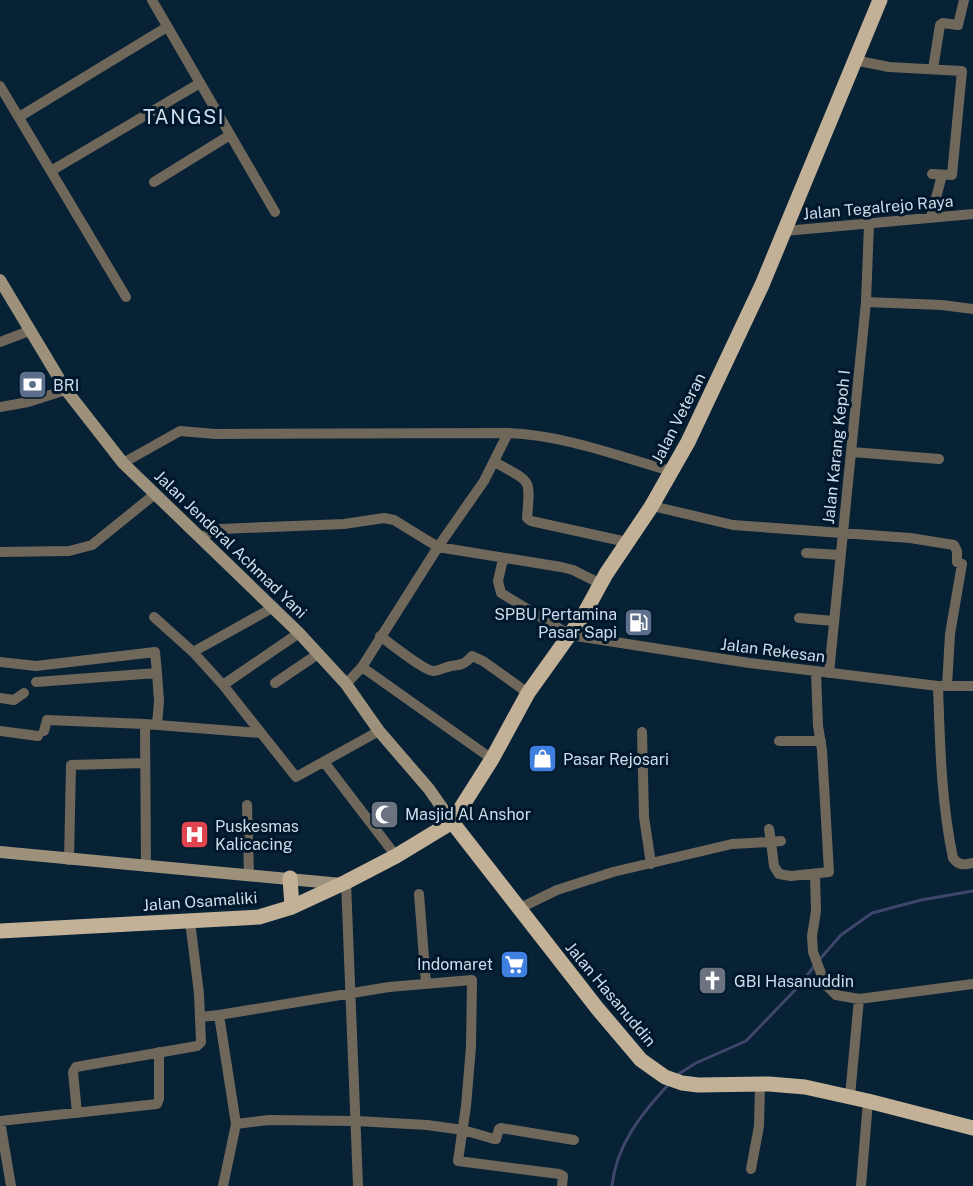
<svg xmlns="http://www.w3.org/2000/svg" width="973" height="1186" font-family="'Public Sans',sans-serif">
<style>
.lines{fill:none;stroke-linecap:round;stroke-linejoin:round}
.stream{stroke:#3e466c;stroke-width:3}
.street{stroke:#70675b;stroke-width:10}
.secondary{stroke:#9e917c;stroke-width:12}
.primary{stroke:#c2b196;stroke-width:15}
.labels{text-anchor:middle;stroke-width:6;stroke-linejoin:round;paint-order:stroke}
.street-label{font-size:16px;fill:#ceddeb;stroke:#00182b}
.poi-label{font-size:16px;fill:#ceddeb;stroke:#00182b;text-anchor:start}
.quarter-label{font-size:20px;letter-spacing:1.5px;fill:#ceddeb;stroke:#00182b}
</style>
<rect width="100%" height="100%" fill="#072135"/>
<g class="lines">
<path class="stream" d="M819,960l22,-25 31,-22 49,-13 52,-9
M677,1075l19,-12 50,-22 52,-54 17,-22
M612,1186c4,-41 30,-73 57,-102"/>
<path class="street" d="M152,0l123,212
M854,60l35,7 73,4 -10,104 -20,-1
M933,69l7,-44 3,-2 15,2 6,-25
M0,86l126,211
M19,117l148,-90
M51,171l149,-88
M154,182l76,-47
M931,217l11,-42
M785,231l188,-17
M866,302l76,3 31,4
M0,342l29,-11
M0,407l28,-5 38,-12
M852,452l87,7
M495,462c35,21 36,13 32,56l4,3 96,21
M123,463l57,-32 35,3 293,-1c55,2 110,23 163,38
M652,506l81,19 177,13 44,7 3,6v11l5,2 -12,70 -3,52
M202,538l8,-6 10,-3 124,-5 40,-6 10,2 44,27 123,20 12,3 28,14
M0,552l69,-1 23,-6 63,-51
M806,553l35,2
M503,559l-5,22 3,12 69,42 179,28 189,23h35
M154,617l39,35 81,-45
M799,618l35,3
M380,636c10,7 43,34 53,35 6,0 12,-4 18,-5 10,-1 14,-2 21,-10l11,5 45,32
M193,652l30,33 73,92 83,-46
M0,662l36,4 119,-14 2,21
M362,667l130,92
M829,673l37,-371 3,-78
M36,682l121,-9 2,28 -2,24
M275,683l43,-29
M346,684l16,-17 76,-120 46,-66 24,-48
M223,685l76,-52
M938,686c2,58 3,115 15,172 6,8 11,7 20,5
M0,698l14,2 10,-7
M145,724l1,143
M0,731l38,5
M44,731l3,-11 98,4 115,9
M642,732l2,85 7,47
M779,741h42
M324,762l72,94
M247,805l2,70
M769,829l2,13 10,-1
M69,860l2,-95 73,-2
M815,875l1,36 -4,25 1,16 12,32 11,11 23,4 114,-15
M346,882l12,304
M419,894l7,89
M520,908l37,-18 56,-18 119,-28 39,-2 3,24 5,8 12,2 38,-4 -7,-122 -4,-24 -2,-54
M219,1015l170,-28 83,-7 -1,67 -5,59 -8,55 101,13 4,2 -1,10
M201,1017l18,-2 17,109 -13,62
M850,1096l9,-97
M77,1113l-4,-41 3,-5 121,-21 4,-4 -2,-48 -9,-73
M0,1121l157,-17 2,-5v-47
M0,1121l11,65
M236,1124l33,-4 88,1 70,4 36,5 31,9h2l3,-10 2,-1 73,12
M751,1169l8,-43 1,-41
M861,1186l7,-85"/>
<path class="secondary" d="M0,280l66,110 57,73 176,170 47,51 33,47 50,58 23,33
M0,852l342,32"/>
<path class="primary" d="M452,822l145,186 44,52 24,17 17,6 16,2 71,-1 36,3 63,14 105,27
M290,878l2,29
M0,931l259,-14 33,-10 54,-25 50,-26 56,-34 40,-63 36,-66 55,-77 23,-42 45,-67 37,-65 74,-157 118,-285"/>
</g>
<defs>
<symbol id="bank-square" viewBox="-11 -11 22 22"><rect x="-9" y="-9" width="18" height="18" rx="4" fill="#5c6f8a" stroke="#00182b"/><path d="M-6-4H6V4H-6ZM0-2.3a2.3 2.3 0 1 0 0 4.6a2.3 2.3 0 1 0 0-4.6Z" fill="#fff"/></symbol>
<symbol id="fuel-square" viewBox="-11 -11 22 22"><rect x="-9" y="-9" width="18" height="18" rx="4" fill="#5c6f8a" stroke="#00182b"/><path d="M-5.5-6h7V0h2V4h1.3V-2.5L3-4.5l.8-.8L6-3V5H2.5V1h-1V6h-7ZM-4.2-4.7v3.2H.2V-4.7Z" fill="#fff"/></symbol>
<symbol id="shop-square" viewBox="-11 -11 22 22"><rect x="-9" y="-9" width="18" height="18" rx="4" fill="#3f7fe0" stroke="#00182b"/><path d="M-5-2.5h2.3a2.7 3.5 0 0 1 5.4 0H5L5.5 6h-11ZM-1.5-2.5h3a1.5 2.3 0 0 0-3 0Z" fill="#fff"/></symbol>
<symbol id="mosque-square" viewBox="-11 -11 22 22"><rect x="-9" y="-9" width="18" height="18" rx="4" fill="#6b7280" stroke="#00182b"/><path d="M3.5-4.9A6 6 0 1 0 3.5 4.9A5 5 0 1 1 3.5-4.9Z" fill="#fff"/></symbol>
<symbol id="hospital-square" viewBox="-11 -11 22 22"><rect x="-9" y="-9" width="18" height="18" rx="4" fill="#e0444e" stroke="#00182b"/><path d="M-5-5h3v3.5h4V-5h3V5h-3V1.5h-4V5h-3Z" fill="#fff"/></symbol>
<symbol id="supermarket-square" viewBox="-11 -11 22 22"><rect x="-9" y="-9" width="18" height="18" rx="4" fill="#3f7fe0" stroke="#00182b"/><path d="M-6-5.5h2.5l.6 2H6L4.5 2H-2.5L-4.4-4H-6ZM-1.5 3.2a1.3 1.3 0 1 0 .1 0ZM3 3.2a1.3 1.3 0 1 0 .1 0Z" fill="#fff"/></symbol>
<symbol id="church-square" viewBox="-11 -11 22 22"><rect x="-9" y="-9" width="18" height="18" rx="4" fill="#6b7280" stroke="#00182b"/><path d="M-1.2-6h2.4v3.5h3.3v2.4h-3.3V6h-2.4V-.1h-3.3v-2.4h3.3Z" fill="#fff"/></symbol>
</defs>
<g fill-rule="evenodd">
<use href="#bank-square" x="16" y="368" width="33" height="33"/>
<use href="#fuel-square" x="622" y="606" width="33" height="33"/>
<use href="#shop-square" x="526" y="742" width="33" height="33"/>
<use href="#mosque-square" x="368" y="798" width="33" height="33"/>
<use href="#hospital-square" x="178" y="818" width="33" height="33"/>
<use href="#supermarket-square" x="498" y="948" width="33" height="33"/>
<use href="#church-square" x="696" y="964" width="33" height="33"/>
</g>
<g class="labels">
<g class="street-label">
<text transform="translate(878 207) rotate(-5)" y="6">Jalan Tegalrejo Raya</text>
<text transform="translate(678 418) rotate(-63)" y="6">Jalan Veteran</text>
<text transform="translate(836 447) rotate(-84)" y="6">Jalan Karang Kepoh I</text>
<text transform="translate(231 544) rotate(44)" y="6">Jalan Jenderal Achmad Yani</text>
<text transform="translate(773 650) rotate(7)" y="6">Jalan Rekesan</text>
<text transform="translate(200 901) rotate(-4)" y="6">Jalan Osamaliki</text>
<text transform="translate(611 994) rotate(50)" y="6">Jalan Hasanuddin</text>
</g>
<g class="poi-label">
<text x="53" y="391">BRI</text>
<text x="617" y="620" text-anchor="end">SPBU Pertamina<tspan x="617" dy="18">Pasar Sapi</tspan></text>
<text x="563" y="765">Pasar Rejosari</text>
<text x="405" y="820">Masjid Al Anshor</text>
<text x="215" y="832">Puskesmas<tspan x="215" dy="18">Kalicacing</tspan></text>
<text x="493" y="970" text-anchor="end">Indomaret</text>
<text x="734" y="987">GBI Hasanuddin</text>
</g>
<g class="quarter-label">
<text x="184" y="124">TANGSI</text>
</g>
</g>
</svg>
